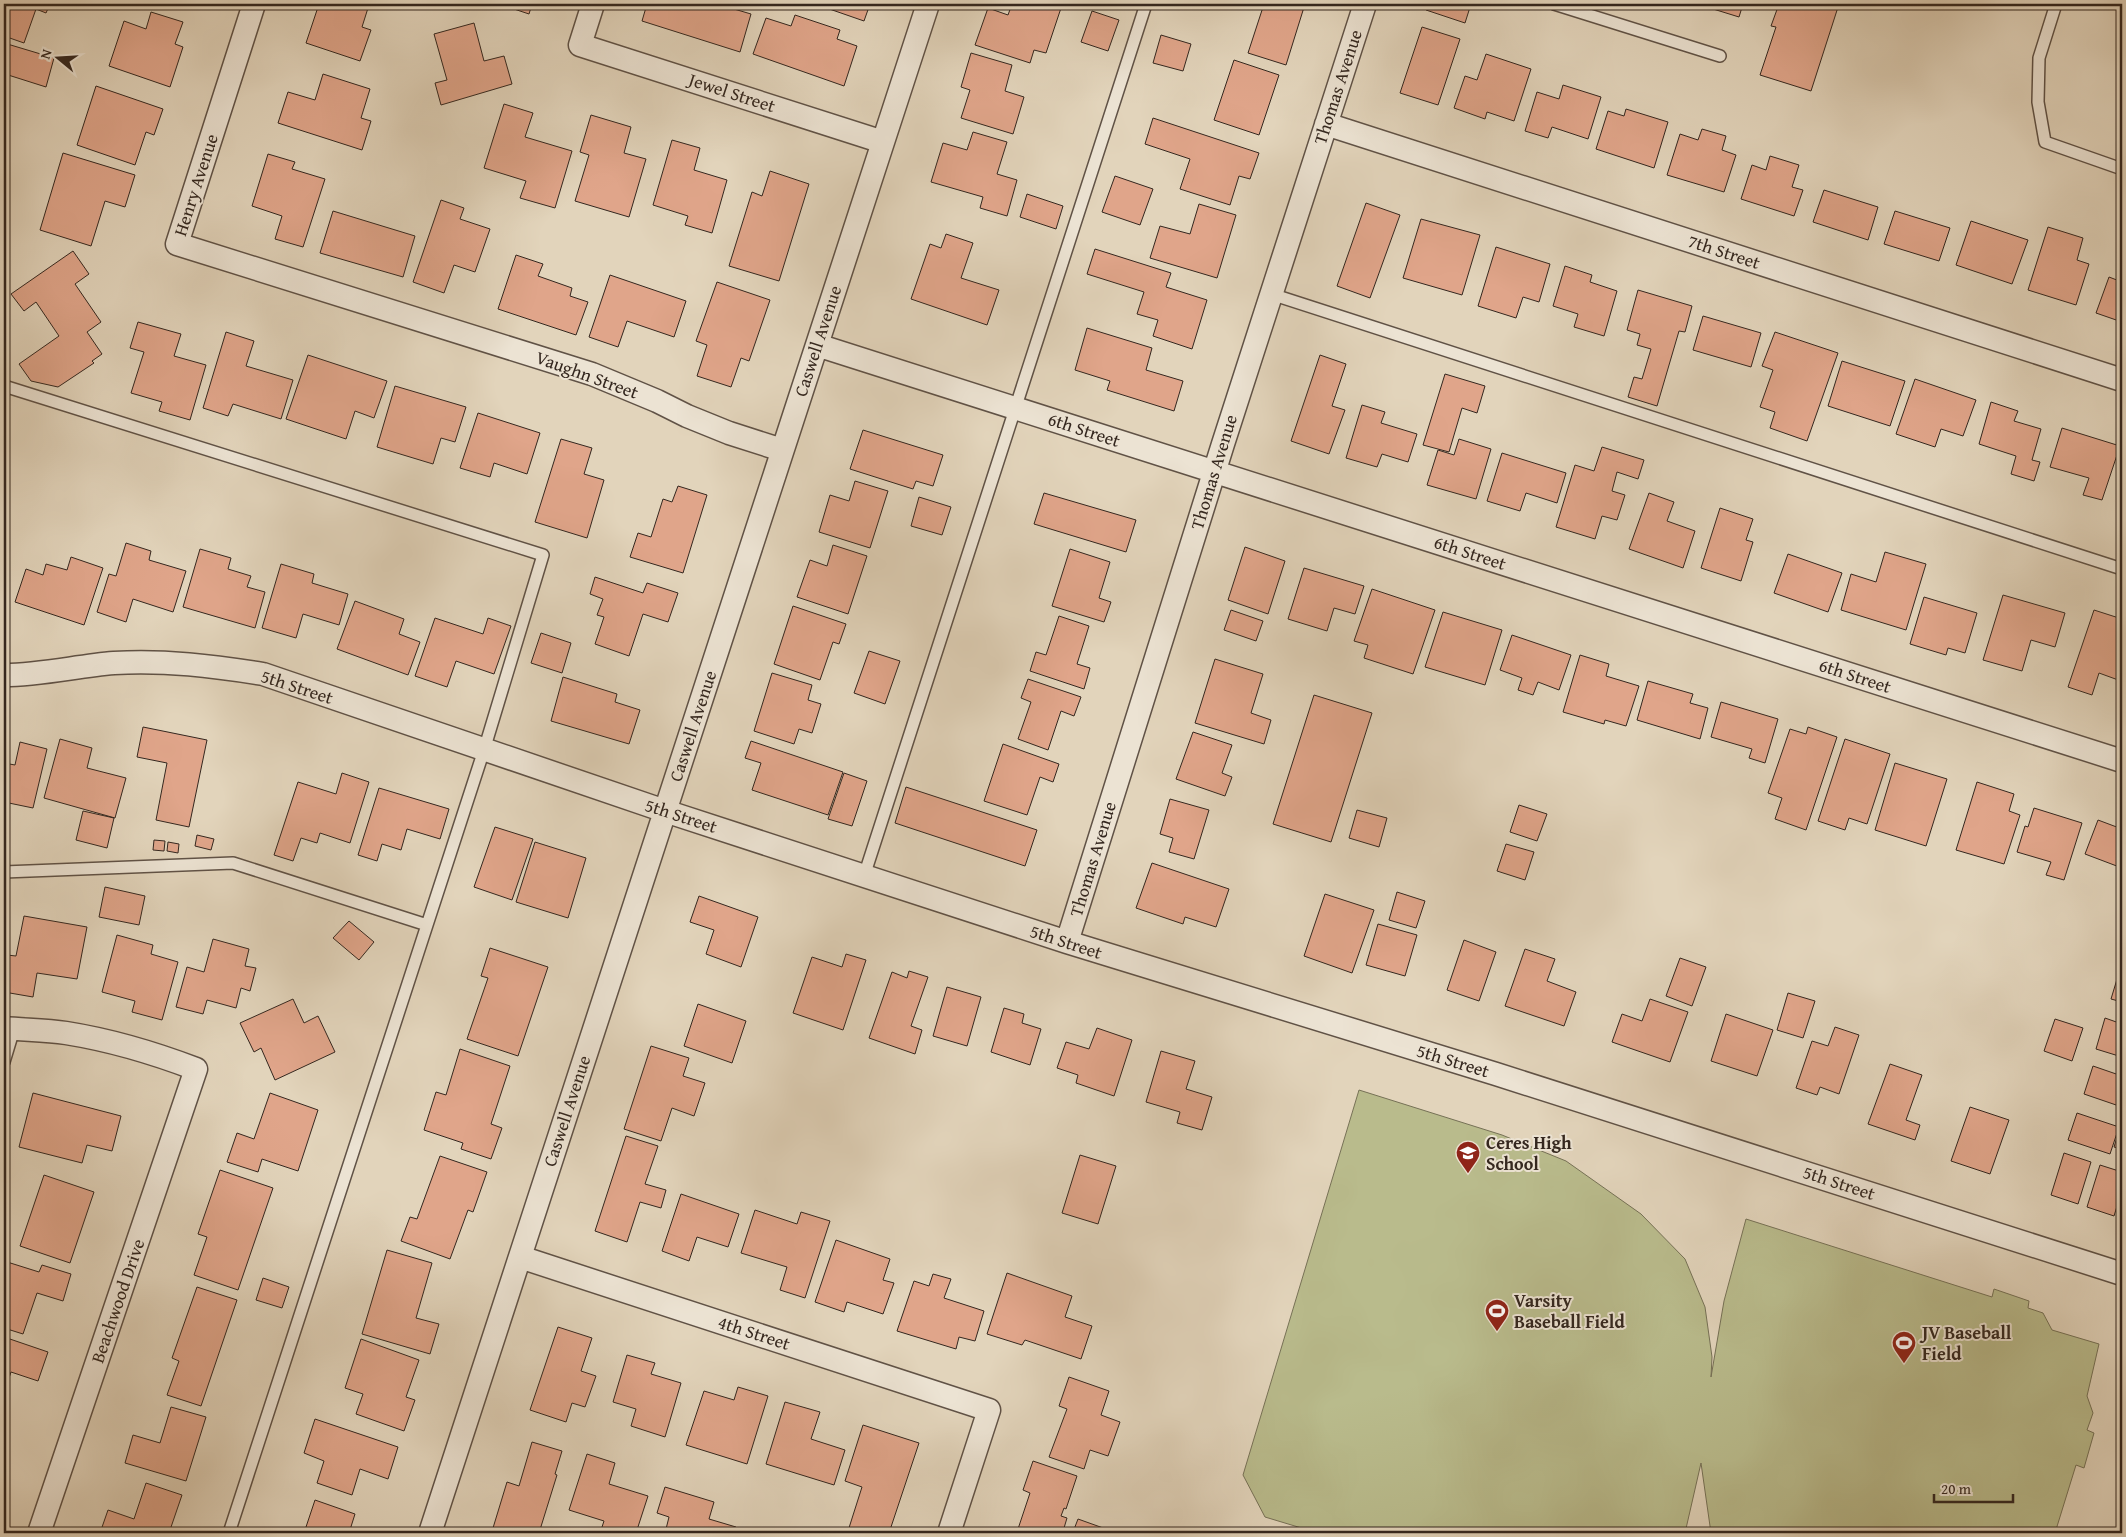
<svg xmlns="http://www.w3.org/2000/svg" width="2126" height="1537" font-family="'Gentium Book Plus',serif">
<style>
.green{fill:#b9bb8c;stroke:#767156}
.building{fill:#e0a58a;stroke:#34271f}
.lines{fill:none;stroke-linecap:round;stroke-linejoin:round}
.lane-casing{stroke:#605246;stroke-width:14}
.street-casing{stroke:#605246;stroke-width:25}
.lane{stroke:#ece3d3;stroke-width:11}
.street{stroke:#ece3d3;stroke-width:22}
.labels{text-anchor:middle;stroke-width:4;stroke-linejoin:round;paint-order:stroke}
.street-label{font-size:18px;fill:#34271f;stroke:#ece3d3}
.poi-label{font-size:18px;font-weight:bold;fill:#34271f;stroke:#ece3d3;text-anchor:start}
</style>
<rect width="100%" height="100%" fill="#e2d4bb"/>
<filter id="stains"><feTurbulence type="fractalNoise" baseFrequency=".004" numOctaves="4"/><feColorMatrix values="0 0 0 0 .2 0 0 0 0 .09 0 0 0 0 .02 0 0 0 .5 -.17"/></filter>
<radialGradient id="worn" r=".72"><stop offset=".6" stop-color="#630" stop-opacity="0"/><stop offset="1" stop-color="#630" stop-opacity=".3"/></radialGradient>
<path class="green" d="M1359,1090l143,45 64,26 75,53 44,45 20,48 7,50 -1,20 13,-76 22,-82 246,78 2,-8 35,12 -1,7 15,5 9,17 47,14 -12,52 6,17 -6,17 7,3 -10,35 -8,-3 -21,68h-344l-10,-70 -16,70h-367l-53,-16 -22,-42z"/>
<path class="building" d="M4,4h46l-4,9 -10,-4 -12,34 -20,-7z
M319,4h43l6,4 -6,19 9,3 -11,31 -54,-18z
M499,4h33l-3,10z
M647,4h70l34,10 -11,38 -98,-31z
M815,4h55l-6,17z
M1012,4l50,1 -16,48 -12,-3 -4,13 -55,-18 13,-37 20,7z
M1264,4h41l-19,61 -38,-12z
M1428,4h43l-6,19 -39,-13z
M1697,4h46l-4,13z
M1779,4h60l-28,87 -51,-16 16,-48 -5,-1z
M1092,11l27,9 -11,31 -27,-9z
M151,12l32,10 -8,22 8,3 -13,40 -61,-21 15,-45 22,8z
M795,15l45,15 -3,9 20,7 -13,40 -91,-32 13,-36 25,8z
M474,23l10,38 20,-5 8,28 -71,21 -6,-22 12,-3 -13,-46z
M1422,27l38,12 -22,66 -38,-12z
M1161,35l30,9 -8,27 -30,-8z
M4,43l50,15 -8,29 -41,-13 -1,4z
M971,53l41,12 -7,26 19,6 -11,37 -52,-16 9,-28 -9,-3z
M1486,54l45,15 -17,52 -27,-9 -2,7 -31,-11 11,-32 12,4z
M1234,60l45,15 -20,60 -45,-15z
M323,74l47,15 -9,29 10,3 -9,29 -84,-27 10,-31 27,8z
M1563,85l38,12 -13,42 -36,-12 -4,11 -23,-7 12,-39 22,7z
M96,86l67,23 -9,26 -8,-3 -11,33 -58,-20z
M504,104l29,9 -8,24 47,14 -17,57 -35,-10 6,-17 -42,-13z
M1626,109l42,13 -14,46 -58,-19 12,-38 16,5z
M591,115l40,12 -7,26 22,6 -17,58 -54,-16 14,-46 -9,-3z
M1153,118l106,35 -9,26 -11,-3 -9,29 -50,-16 10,-30 -45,-15z
M1702,129l24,7 -4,14 14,5 -12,37 -57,-17 13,-41 18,6z
M973,132l34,10 -10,32 20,6 -10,36 -27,-8 3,-11 -52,-15 12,-39 24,7z
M672,140l28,8 -6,22 33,10 -15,53 -27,-8 3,-9 -35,-11z
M63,153l72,22 -10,32 -20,-6 -14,45 -51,-16z
M268,154l27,8 -3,7 33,10 -22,68 -28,-8 7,-23 -30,-10z
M1770,156l29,9 -7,22 11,3 -9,26 -53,-17 11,-34 14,5z
M770,171l39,13 -30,97 -50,-15 23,-74 10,4z
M1115,176l38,13 -13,36 -38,-13z
M1824,190l54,17 -10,33 -55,-18z
M1027,194l36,12 -7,23 -36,-12z
M441,200l23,8 -4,11 30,10 -15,43 -21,-7 -10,28 -31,-11z
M1366,203l34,12 -30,83 -33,-12z
M1199,204l37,11 -19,63 -67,-20 10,-32 30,8z
M333,211l82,25 -12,41 -83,-24z
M1895,211l55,17 -11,33 -55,-17z
M1421,219l59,16 -18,60 -59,-17z
M1971,221l57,19 -16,44 -56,-19z
M2048,227l35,11 -6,22 12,4 -13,41 -48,-15z
M946,234l27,9 -12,35 38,12 -12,35 -76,-26 19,-55 11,4z
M1496,247l54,17 -11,38 -16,-5 -7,21 -38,-12z
M1095,249l76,24 -5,14 41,13 -15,49 -39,-13 5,-16 -21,-6 7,-22 -57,-18z
M73,251l16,23 -14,10 26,38 -14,10 15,22 -10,7 2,2 -36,24 -27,-6 -12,-17 40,-28 -23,-34 -12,9 -13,-17z
M516,255l27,9 -5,12 34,12 -2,8 18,6 -12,33 -78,-26z
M1565,266l27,9 -2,7 27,9 -13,45 -30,-9 4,-13 -25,-8z
M610,275l76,26 -12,36 -47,-16 -9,26 -29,-10z
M2109,277l13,5v40l-26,-9z
M717,282l53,18 -21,61 -8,-3 -10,29 -34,-11 10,-31 -11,-4z
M1638,290l54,16 -7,26 -6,-1 -22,75 -29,-9 6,-20 8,2 9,-30 -14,-4 3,-11 -13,-4z
M1703,316l58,17 -10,34 -58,-17z
M138,322l43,12 -7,22 32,9 -16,55 -31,-9 3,-9 -31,-9 13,-41 -14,-4z
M1087,328l65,20 -6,22 37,11 -9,30 -67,-21 3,-9 -35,-11z
M226,332l28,9 -8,25 47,14 -12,39 -48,-15 -5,12 -25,-8z
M1775,332l63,21 -31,88 -37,-13 5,-16 -15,-5 13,-37 -11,-4z
M308,355l79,26 -13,37 -19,-7 -9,28 -60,-20z
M1320,355l26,9 -14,42 13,4 -16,44 -38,-13z
M1842,361l63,20 -15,45 -62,-20z
M1445,374l40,12 -8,27 -15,-5 -13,44 -26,-7z
M1915,379l61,21 -13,36 -22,-7 -6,18 -39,-13z
M395,386l71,21 -11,35 -14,-4 -8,26 -56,-17z
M1991,402l27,9 -4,10 27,8 -9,31 8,2 -6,19 -23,-7 5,-18 -37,-12z
M1362,405l23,7 -4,11 36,11 -9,28 -26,-8 -5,13 -31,-9z
M478,413l62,20 -13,41 -33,-11 -4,14 -30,-9z
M2062,428l58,18 -18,54 -19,-5 6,-17 -39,-11z
M863,430l80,25 -10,31 -17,-5 -3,8 -63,-20z
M561,439l31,9 -8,26 20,6 -17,58 -52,-16z
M1459,439l32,10 -15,50 -49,-14 11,-35 16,5z
M1602,447l42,13 -6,19 -21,-7 -5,19 13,4 -8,25 -15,-4 -7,23 -39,-12 19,-62 19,6z
M1502,453l64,20 -9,30 -31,-10 -6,18 -33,-10z
M855,481l33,10 -18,57 -51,-16 11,-37 19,6z
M678,486l29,9 -24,78 -53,-16 8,-24 13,4 12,-38 9,3z
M1044,493l92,27 -10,32 -92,-28z
M1649,493l25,9 -7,19 28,10 -12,37 -54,-19z
M919,497l32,10 -9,28 -31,-9z
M1720,508l33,11 -7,21 7,2 -12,39 -40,-13z
M126,543l25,8 -2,9 37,11 -13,41 -40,-13 -7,23 -29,-10 12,-38 7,2z
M833,545l34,11 -19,58 -51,-17 13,-37 17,6z
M1245,547l40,14 -17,53 -40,-14z
M200,549l31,9 -3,11 23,7 -4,11 18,5 -10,36 -72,-21z
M1070,549l40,13 -11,36 12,4 -7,20 -52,-16z
M1885,552l41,12 -20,66 -65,-20 10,-36 25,8z
M1788,554l54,19 -14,39 -54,-19z
M71,557l32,11 -19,57 -69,-23 11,-33 17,6 3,-11 21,6z
M281,564l33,10 -2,9 36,11 -9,31 -36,-11 -7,24 -34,-10z
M1304,568l60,18 -9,28 -21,-6 -7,23 -39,-12z
M595,577l48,16 4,-10 31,10 -10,29 -25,-8 -14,42 -34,-12 9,-27 -7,-2 6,-16 -13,-5z
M1372,589l63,21 -22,64 -49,-16 4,-13 -14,-4z
M2003,595l62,18 -10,34 -24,-7 -9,31 -39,-11z
M1924,597l53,16 -12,40 -17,-5 -2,7 -36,-11z
M355,601l49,18 -5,15 21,8 -12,33 -71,-26z
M793,606l53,18 -7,20 -6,-2 -13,38 -46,-16z
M1231,610l32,11 -7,20 -32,-11z
M2094,610l28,9v59l-1,3 -22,-8 -7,22 -24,-8z
M1443,612l59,18 -17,55 -60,-18z
M1059,616l30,10 -12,38 13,4 -6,21 -54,-18 6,-19 10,3z
M435,618l48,16 5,-16 23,8 -17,48 -38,-13 -9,26 -32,-11z
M541,633l30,10 -9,30 -31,-10z
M1512,635l59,20 -12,35 -21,-8 -5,13 -15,-5 4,-12 -22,-8z
M869,651l31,10 -15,43 -31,-11z
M1580,655l29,9 -3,12 33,10 -13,40 -21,-6 -1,4 -41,-12z
M1215,659l48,15 -12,39 20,7 -7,24 -69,-21z
M772,673l40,12 -4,15 13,4 -9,29 -13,-4 -5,15 -40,-13z
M563,677l54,17 -2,8 25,8 -11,34 -78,-23z
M1028,679l53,18 -7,19 -13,-5 -13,39 -30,-11 13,-37 -10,-4z
M1648,681l45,13 -3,9 18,5 -8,31 -63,-19z
M1314,695l58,18 -41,129 -58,-18z
M1721,702l57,17 -13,44 -16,-5 3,-9 -41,-12z
M143,727l64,13 -18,87 -33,-7 11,-57 -30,-6z
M1808,727l29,10 -31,93 -31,-11 7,-21 -14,-5 22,-64 16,5z
M1193,732l39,13 -10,28 10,4 -7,19 -49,-17z
M60,739l32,9 -5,20 39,10 -11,40 -71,-20z
M1845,739l45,15 -23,70 -18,-6 -4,12 -27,-9z
M751,741l92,31 -15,43 -76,-25 9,-27 -16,-5z
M20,742l27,7 -14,59 -29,-6v-39l11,2z
M1003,744l56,20 -6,18 -13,-5 -13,38 -43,-14z
M1895,763l52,16 -21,67 -51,-16z
M342,773l27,9 -19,61 -30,-10 -3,10 -16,-5 -8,23 -19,-6 24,-73 38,12z
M844,773l23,8 -15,45 -24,-7z
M1977,782l37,12 -5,17 11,4 -16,49 -48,-14z
M906,787l131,43 -12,36 -130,-43z
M379,788l70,21 -9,30 -33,-10 -6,21 -19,-6 -5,17 -19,-6z
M1170,799l39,11 -15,49 -25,-7 4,-14 -13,-4z
M1519,805l28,9 -10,27 -27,-9z
M2034,808l48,15 -18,57 -18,-5 5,-13 -34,-10 8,-26 3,1z
M1357,810l30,8 -8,29 -30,-9z
M83,811l31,7 -7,30 -31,-8z
M2098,820l24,9v39l-37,-14z
M495,827l38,12 -21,61 -38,-13z
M197,835l17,4 -3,11 -16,-4z
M154,840l11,1 -1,10 -11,-1z
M168,842l11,2 -1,9 -11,-2z
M535,842l51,16 -18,60 -52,-16z
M1506,844l28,8 -9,28 -28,-9z
M1152,863l77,26 -13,38 -31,-10 -2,7 -47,-16z
M105,887l40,9 -6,29 -40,-8z
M1397,892l28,9 -9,27 -27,-8z
M1325,894l49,16 -22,63 -48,-17z
M699,896l59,21 -17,50 -35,-13 8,-24 -24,-8z
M24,916l63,11 -10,52 -40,-6 -4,24 -29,-5v-17l3,-20 9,1z
M349,921l25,21 -15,18 -26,-22z
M1378,924l39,11 -12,41 -39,-11z
M117,935l36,10 -2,9 27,8 -16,58 -30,-8 3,-11 -33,-9z
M213,939l36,10 -4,17 11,2 -6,23 -9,-3 -5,20 -29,-8 -4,14 -27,-7 11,-40 17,5z
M1464,940l32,12 -17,49 -32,-11z
M490,948l58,19 -30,89 -51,-17 21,-61 -7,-2z
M1525,949l30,10 -8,22 29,11 -12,34 -59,-20z
M846,954l20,6 -23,70 -50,-17 19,-56 30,10z
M1680,958l26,9 -14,39 -26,-10z
M2121,966h1v36l-11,-3z
M909,971l19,6 -17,49 11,4 -7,24 -46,-16 23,-66 15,6z
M947,987l34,10 -14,49 -34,-10z
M1788,993l27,8 -12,37 -26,-8z
M293,999l11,24 14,-7 17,36 -60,28 -14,-32 -7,4 -14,-29z
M1650,999l38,13 -18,50 -58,-20 10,-28 20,7z
M698,1004l48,17 -14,42 -48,-17z
M1004,1008l20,6 -2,9 19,6 -11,36 -39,-13z
M1726,1014l47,16 -16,46 -46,-15z
M2105,1018l17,6v33l-26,-8z
M2055,1019l28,9 -11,33 -28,-10z
M1835,1027l24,8 -20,59 -19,-7 -3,8 -21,-7 16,-47 16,5z
M1097,1028l35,12 -18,56 -38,-13 2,-8 -21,-7 9,-26 23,7z
M651,1046l38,12 -6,18 22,7 -11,33 -22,-8 -11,33 -37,-12z
M460,1049l50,17 -19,58 11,4 -11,31 -30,-10 2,-6 -39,-13 12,-38 10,3z
M1161,1051l34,10 -9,28 26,8 -10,33 -25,-7 3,-11 -34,-10z
M1890,1064l32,11 -16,45 14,5 -5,15 -47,-16z
M2093,1066l29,10v31l-38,-13z
M33,1093l88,23 -9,35 -25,-6 -5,18 -63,-16z
M270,1093l48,17 -20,61 -36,-12 -4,13 -31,-10 10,-29 17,6z
M1970,1107l39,13 -19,54 -39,-13z
M2077,1113l42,14 -9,27 -42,-14z
M2122,1121v28l-8,-2z
M626,1136l32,10 -13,38 21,6 -5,18 -21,-6 -13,40 -32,-11z
M2064,1153l27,9 -13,42 -27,-9z
M1080,1155l36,11 -18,58 -36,-11z
M440,1156l47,16 -14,40 -5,-2 -18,49 -49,-18 9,-24 7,2z
M2100,1165l22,7v18l-8,26 -27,-9z
M220,1170l53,18 -35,102 -44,-15 13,-38 -9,-3z
M44,1175l50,17 -24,71 -50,-17z
M681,1194l58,20 -11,33 -31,-10 -8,24 -27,-10z
M755,1210l42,14 4,-12 29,9 -25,77 -25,-8 7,-23 -46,-14z
M836,1240l54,19 -7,21 11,3 -11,31 -36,-12 -3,10 -29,-10z
M387,1250l45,13 -16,55 23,6 -9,30 -68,-20z
M4,1261l35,11 3,-7 29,9 -8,27 -26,-8 -14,41 -19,-6z
M1007,1273l65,23 -7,21 27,9 -11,33 -56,-19 -3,5 -35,-11z
M933,1274l18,5 -7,19 40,13 -9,30 -16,-4 -3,12 -59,-18 17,-50 15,5z
M263,1278l26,9 -7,21 -26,-8z
M197,1287l40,13 -36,106 -34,-11 12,-34 -7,-3z
M558,1327l34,11 -11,33 15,5 -11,31 -13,-4 -6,19 -36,-12z
M4,1337l44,15 -10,29 -27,-9 -7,21z
M361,1339l58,21 -13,37 9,3 -11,31 -48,-17 7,-20 -18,-6z
M627,1355l28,8 -4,11 30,9 -16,54 -34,-11 5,-17 -23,-7z
M1069,1377l40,14 -8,24 19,7 -12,34 -18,-6 -6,19 -35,-12 18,-48 -8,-3z
M738,1387l30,9 -21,68 -61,-19 18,-54 30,9z
M785,1402l35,10 -9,27 34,11 -11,35 -68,-21z
M171,1407l35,10 -20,64 -61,-18 8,-28 27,8z
M315,1419l83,28 -10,32 -28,-10 -8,26 -35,-12 7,-22 -20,-8z
M863,1425l56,18 -30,90h-34l-7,-2 14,-44 -17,-6z
M532,1442l30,9 -7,23 2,1 -18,58h-28l-18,-5 14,-46 12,4z
M587,1454l28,9 -6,21 39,12 -12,37h-36l4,-12 -35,-11z
M1033,1461l44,15 -11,33 -2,-1 -3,8 6,2 -3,10 9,4 5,-13 28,10 -1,4 -88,-1 13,-39 -7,-3z
M146,1483l36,12 -13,38h-69l8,-23 26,9z
M665,1487l49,15 -5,17 27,8 -2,6h-69l4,-16 -12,-4z
M315,1500l40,14 -6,19h-45z"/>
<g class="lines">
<defs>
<path id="lane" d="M1554,4l166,52
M2056,4l-17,54 -1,44 7,40 77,27
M1271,294l851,275
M4,386l539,169 -59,195 -255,783
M4,872l229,-9 194,62
M864,876l282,-872
M4,1062l10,-33"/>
<path id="street" d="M254,4l-77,240 415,130 65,27 30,15 42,17 53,17
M593,4l-13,41 303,97
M1326,124l796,256
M817,345l1305,416
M4,675c37,0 73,-9 110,-12 51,-3 99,3 149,11l402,137 402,131 429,132 626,200
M1067,942l156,-498 142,-440
M4,1028c20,2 41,2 62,5 44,7 88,20 130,36l-157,464
M520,1257l469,153 -40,123
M430,1533l498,-1529"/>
</defs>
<use href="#lane" class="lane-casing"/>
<use href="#street" class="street-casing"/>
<use href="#lane" class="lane"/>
<use href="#street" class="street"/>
</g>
<defs>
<symbol id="school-pin" viewBox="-11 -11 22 30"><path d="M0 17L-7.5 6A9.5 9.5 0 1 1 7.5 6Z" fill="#8f2418" stroke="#ece3d3"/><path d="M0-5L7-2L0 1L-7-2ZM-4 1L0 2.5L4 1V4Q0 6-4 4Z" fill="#fff"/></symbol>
<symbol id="stadium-pin" viewBox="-11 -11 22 30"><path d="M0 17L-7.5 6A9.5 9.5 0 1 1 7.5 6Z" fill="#8f2418" stroke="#ece3d3"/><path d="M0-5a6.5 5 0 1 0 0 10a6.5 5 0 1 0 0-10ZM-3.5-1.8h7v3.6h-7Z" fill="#fff"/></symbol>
</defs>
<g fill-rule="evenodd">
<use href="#school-pin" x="1454" y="1139" width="28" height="38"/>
<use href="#stadium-pin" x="1483" y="1297" width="28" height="38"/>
<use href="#stadium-pin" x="1890" y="1329" width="28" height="38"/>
</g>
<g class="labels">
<g class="street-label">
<text transform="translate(1338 87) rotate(-72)" y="6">Thomas Avenue</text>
<text transform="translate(732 93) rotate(18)" y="6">Jewel Street</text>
<text transform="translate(196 185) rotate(-72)" y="6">Henry Avenue</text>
<text transform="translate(1724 252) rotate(18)" y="6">7th Street</text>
<text transform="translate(818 341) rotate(-72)" y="6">Caswell Avenue</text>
<text transform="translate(587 375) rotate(20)" y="6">Vaughn Street</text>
<text transform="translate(1084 430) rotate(18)" y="6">6th Street</text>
<text transform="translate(1214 472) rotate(-73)" y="6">Thomas Avenue</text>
<text transform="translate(1470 553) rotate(18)" y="6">6th Street</text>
<text transform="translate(1855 676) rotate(18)" y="6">6th Street</text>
<text transform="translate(297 687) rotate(18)" y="6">5th Street</text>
<text transform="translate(693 726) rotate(-72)" y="6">Caswell Avenue</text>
<text transform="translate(681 816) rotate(18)" y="6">5th Street</text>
<text transform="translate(1093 859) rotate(-73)" y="6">Thomas Avenue</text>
<text transform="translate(1066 942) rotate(18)" y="6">5th Street</text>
<text transform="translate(1453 1061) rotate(17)" y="6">5th Street</text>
<text transform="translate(567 1111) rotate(-72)" y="6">Caswell Avenue</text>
<text transform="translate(1839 1183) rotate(18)" y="6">5th Street</text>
<text transform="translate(118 1301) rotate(-71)" y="6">Beachwood Drive</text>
<text transform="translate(754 1333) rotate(18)" y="6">4th Street</text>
</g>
<g class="poi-label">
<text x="1486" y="1149">Ceres High<tspan x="1486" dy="21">School</tspan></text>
<text x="1514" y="1307">Varsity<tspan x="1514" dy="21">Baseball Field</tspan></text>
<text x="1922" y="1339">JV Baseball<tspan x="1922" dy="21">Field</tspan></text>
</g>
</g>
<rect width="2126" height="1537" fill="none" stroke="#e2d4bb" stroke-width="20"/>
<rect x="5" y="5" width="2116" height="1527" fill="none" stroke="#34271f" stroke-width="2.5"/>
<rect x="10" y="10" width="2106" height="1517" fill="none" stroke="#34271f"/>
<g transform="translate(58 58) rotate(288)" stroke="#ece3d3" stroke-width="4" paint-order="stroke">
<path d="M0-4L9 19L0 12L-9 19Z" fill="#34271f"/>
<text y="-8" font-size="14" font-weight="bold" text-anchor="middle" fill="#34271f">N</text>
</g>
<path d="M1934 1494v8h79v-8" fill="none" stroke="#34271f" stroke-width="2.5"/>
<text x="1941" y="1494" font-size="15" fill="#34271f" stroke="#ece3d3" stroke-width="4" paint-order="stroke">20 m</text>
<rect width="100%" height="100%" filter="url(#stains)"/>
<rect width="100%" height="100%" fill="url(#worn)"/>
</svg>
